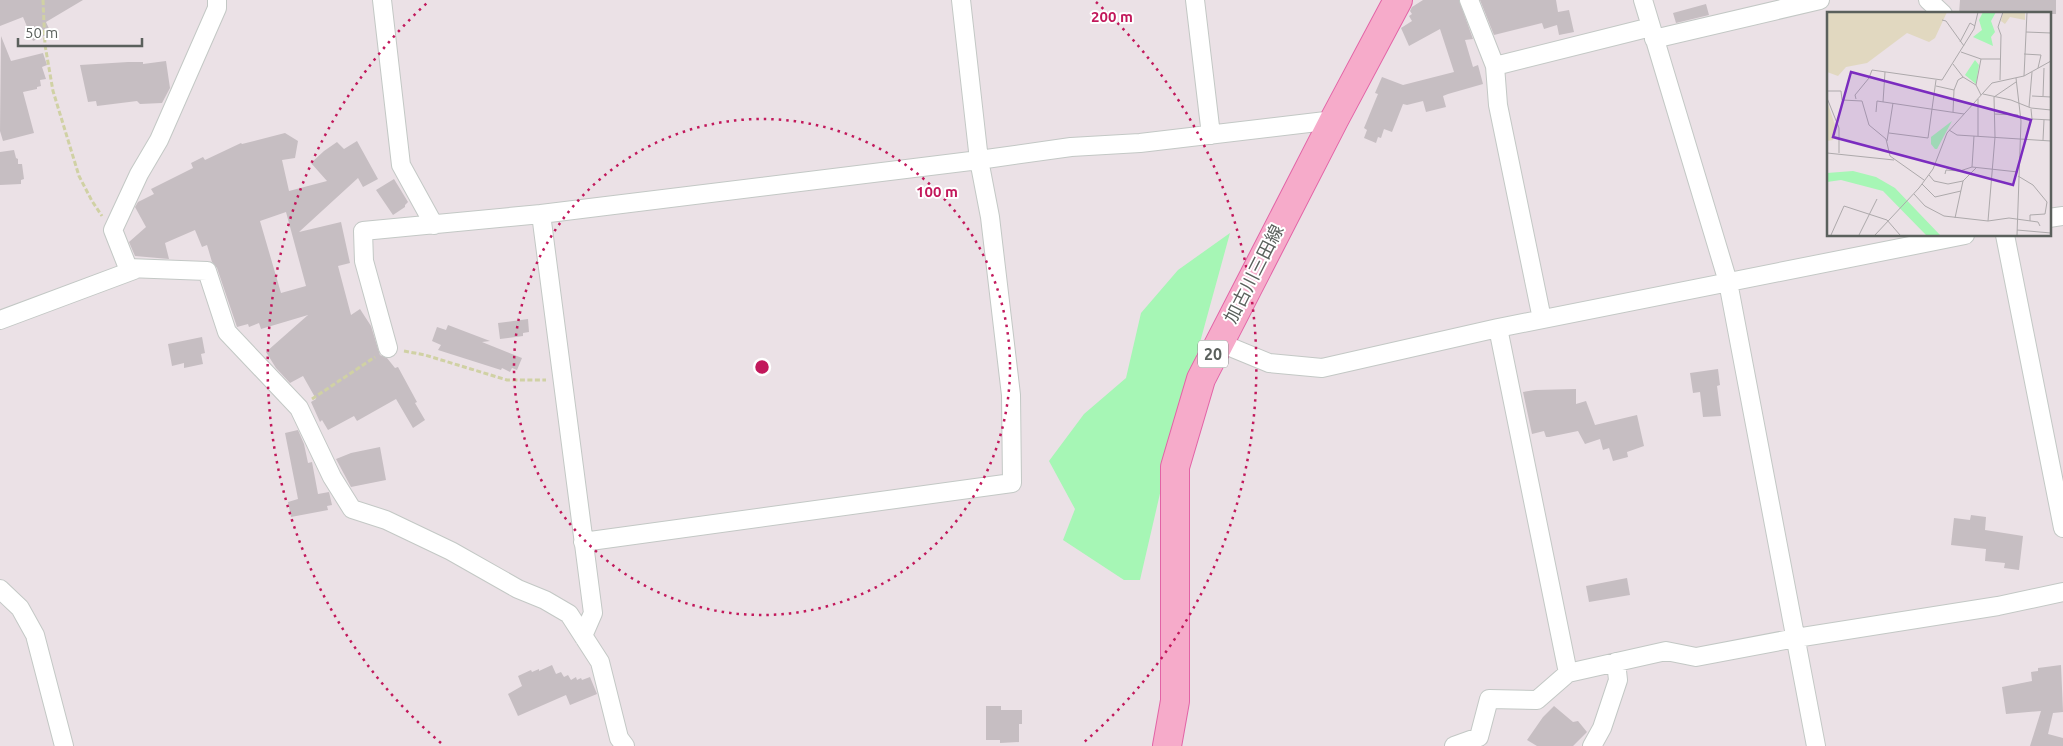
<svg xmlns="http://www.w3.org/2000/svg" width="2063" height="746" font-family="Ubuntu,'Noto Sans JP',sans-serif">
<style>
.water{fill:#a6f6b5}
.building{fill:#c6bec2;fill-rule:evenodd}
.lines{fill:none;stroke-linecap:round;stroke-linejoin:round}
.street-casing{stroke:#c3c8c5;stroke-width:20}
.primary-casing{stroke:#e263a6;stroke-width:30}
.path{stroke:#d0d1a4;stroke-width:3;stroke-dasharray:5 2.5;stroke-linecap:butt}
.street{stroke:#fff;stroke-width:18}
.primary{stroke:#f6abca;stroke-width:28}
.ring{fill:none;stroke:#c2185b;stroke-width:2.5;stroke-dasharray:2.5 5}
.labels{text-anchor:middle;stroke-width:4;stroke-linejoin:round;paint-order:stroke}
.shield{fill:#fff;stroke:#8c908d;stroke-width:1}
.shield-label{font-size:16px;font-weight:bold;fill:#5a605c}
.street-label{font-size:18px;fill:#5a605c;stroke:#fff}
.inset-road{fill:none;stroke:#ada9ab;stroke-width:1}
.view{fill:#7b2cbf;fill-opacity:0.15;stroke:#7b2cbf;stroke-width:2.5}
.inset-edge{fill:none;stroke:#5a605c;stroke-width:2.5}
.centre{fill:#c2185b;stroke:#fff;stroke-width:2.5}
.ring-label{font-size:15px;text-anchor:middle;font-weight:bold;fill:#c2185b;stroke:#fff;stroke-width:4;stroke-linejoin:round;paint-order:stroke}
</style>
<rect width="100%" height="100%" fill="#ebe1e6"/>
<path class="water" d="M1230,233l-62,226 -28,121h-16l-61,-40 12,-31 -26,-48 35,-47 42,-36 15,-65 37,-43z"/>
<path class="building" d="M0,0h83l-37,22 5,11 -18,8 -10,-24 -23,9z
M1423,0h36l14,39 -8,1 8,27 5,-2 5,19 -35,10 -5,2 3,11 -20,5 -3,-11 -16,4 -4,-1 -11,28 -8,-3 -3,9 -3,-1 -2,6 -12,-5 3,-8 -3,-2 14,-34 -3,-1 7,-16 21,8 51,-13 -14,-43 -31,17 -8,-18 11,-7 -3,-5 3,-2 -2,-3 2,-4z
M1480,0h76l2,12 11,-2 5,22 -15,3 -2,-10 -13,4 -2,-6 -48,12z
M1960,0h96v14h-97z
M1706,4l3,11 -33,8 -3,-10z
M1,36l10,25 32,-8 4,12 -5,2 4,12 -6,1 1,6 -4,1v2l-14,3 11,41 -31,8 -3,-10z
M166,61l4,27 -8,15 -22,1 -3,-3 -40,5 -1,-5 -8,1 -8,-37 48,-3h15v2z
M285,133l13,8 -3,17 -13,2 7,31 38,-10 -16,-18 13,-12 13,-9 7,7 13,-8 21,38 -15,8 -5,-9 -59,54 42,-10 9,41 -12,3 13,49 9,-6 11,17 9,29 7,3 8,10 3,-1 19,35 -2,1 10,17 -12,8 -17,-29 -39,22 -3,-5 -26,14 -6,-10 -2,2 -9,-20 5,-3 -13,-23 -13,7 -14,-15 -10,-16 42,-37 -47,14 -2,-6 -10,4 -1,-3 -11,3 -20,-59 -5,-6 -5,-17 -5,2 -7,-17 -30,13 4,16 -34,-3 -6,-14 17,-15 -11,-20 3,-5 16,-8 -3,-5 42,-21 -2,-5 12,-6 2,3 36,-17 1,1zM286,212l20,74 -25,7 -21,-72z
M14,150l2,8 2,1v5h4l2,15 -3,1v4l-21,1v-33z
M394,179l14,23 -3,3v2l-12,8 -17,-25z
M528,319l1,13 -6,1v3l-23,3 -2,-16z
M448,325l42,16 -8,1 40,16 -5,12 -5,-2 -2,4 -8,-4 -1,2 -63,-20 3,-5 -9,-4 5,-14 9,3z
M202,337l3,16 -4,1 2,10 -19,4v-5l-12,3 -4,-22z
M1718,369l2,16 -3,1 4,30 -18,1 -3,-25 -7,1 -3,-20z
M1576,389v15l10,-3 9,24 42,-10 7,31 -17,6 1,5 -15,4 -4,-13 -6,2 -3,-11 -15,5 -7,-13 -29,6h-3l-2,-6 -12,3 -9,-42 12,-2z
M298,430l6,14 4,19 4,-1 6,32 11,-2 3,13 -5,1 1,4 -37,7 -3,-15 10,-3 -13,-66z
M380,447l6,33 -35,7 -15,-28 15,-6z
M1971,515l15,2 -1,13 38,6 -4,34 -15,-2 1,-5 -20,-2 1,-12 -35,-4 3,-27 16,2z
M1627,578l3,17 -41,7 -3,-16z
M552,665l4,9 5,-2 3,5 4,-2 3,5 5,-3 1,3 4,-2 1,2 8,-3 7,17 -27,11 -4,-10 -48,21 -10,-22 14,-8 -4,-10 13,-6 1,2 7,-3v2z
M2061,665l2,47 -10,1 -5,21 15,4v8h-33l11,-35 -35,3 -4,-27 30,-6 -1,-9 7,-1v-3z
M986,706h15v4h21v14h-3v18l-19,1v-3h-14z
M1554,706l19,16 5,-1 9,11 -14,14h-36l-10,-6 16,-23z"/>
<g class="lines">
<defs>
<path id="street" d="M217,0v8l-58,132 -20,34 -26,56 15,38 79,3 20,61 72,76 33,69 20,32 34,11 65,31 67,38 27,11 24,14 31,48 19,76 6,8
M382,0l19,165 33,60
M1195,0l16,135
M1469,0l26,66 3,39 44,214
M1643,0l85,282 88,464
M1928,0l15,14
M1654,39l166,-39
M1495,66l156,-39
M541,214l52,399 -10,23
M2049,218l14,-2
M2005,235l58,293
M0,320l134,-50
M1498,328l70,345
M1218,342l51,21 53,5 176,-40 467,-93
M388,348l-24,-87 -1,-30 178,-17 438,-54 92,-13 69,-4 194,-23
M583,542l429,-59 -1,-88 -21,-178 -11,-57 -18,-160
M0,589l20,19 15,27 29,111
M1454,746l25,-9 10,-38 48,1 31,-27 98,-22 30,6 100,-19 202,-32 65,-14
M1592,746l10,-18 16,-48 -2,-18"/>
<path id="primary" d="M1167,746l8,-45v-234l26,-88 133,-259 64,-120"/>
</defs>
<use href="#street" class="street-casing"/>
<use href="#primary" class="primary-casing"/>
<path class="path" d="M43,0l2,45 8,46 26,85 13,25 10,15
M404,351l21,4 82,25h39
M312,399l63,-42"/>
<use href="#street" class="street"/>
<use href="#primary" class="primary"/>
</g>
<g class="ring">
<circle cx="762" cy="367" r="248"/>
<path d="M441 743A495 495 0 0 1 428 2M1096 2A495 495 0 0 1 1083 743"/>
</g>
<g class="labels">
<rect class="shield" x="1198" y="340.5" width="30" height="27" rx="4"/>
<g class="shield-label">
<text x="1213" y="360">20</text>
</g>
<g class="street-label">
<text transform="translate(1254 274) rotate(-63)" y="6">加古川三田線</text>
</g>
</g>
<g transform="translate(1827 12)">
<rect width="224" height="224" fill="#ebe1e6"/>
<path d="M0,0h120l-12,26 -6,4 -22,-9 -40,30 -21,4 -8,9 -11,-4zM176,0h22v8l-15,-3 -5,7 -4,-3zM0,89l9,27 -3,12 -6,1z" fill="#e1d8c0"/>
<path d="M156,0h13l-5,9 4,11 -4,5 2,9 -20,-9 9,-7 -3,-10zM148,48l4,5 -3,19 -11,-9zM125,109l-15,28h-2l-4,-5v-7zM26,159l23,6 19,11 45,47h-14l-43,-44 -42,-11 -14,2v-9z" fill="#a6f6b5"/>
<path class="inset-road" d="M115,8l4,1 18,25M199,20l25,1M133,30l10,-19 5,3M134,40l20,7 -5,26M197,42l17,1 -3,13M154,47h19M126,52l10,13 13,8 5,10M197,64l3,-64M189,66l5,43 -4,114M173,68l1,-45 -3,-8 5,-15M109,74l18,4M0,79h14l1,9 20,1 7,24 17,14 4,17 34,24M156,82l28,6 20,8 20,2M205,84l19,1M216,84l1,-28M0,86l12,30v25M29,87l-1,-4 14,-17 3,-8 70,10 32,-51 4,-17M56,90l2,-30M202,95l3,-35M204,97l1,10 19,1M49,100l1,-11 87,13M126,100l1,-22 4,-10 5,-3M167,102l24,1M122,118l8,5 94,6M62,121l39,5 8,-58M151,124v-37M216,128l1,-20M60,129l6,-38M0,141l67,7M145,155l2,-31M118,162l1,-4 14,1 12,-4 46,5M102,163l5,6 14,3 15,-3 13,-13M191,164l15,9 14,17 -2,12 -15,1v6M95,172l13,13 26,-6M87,182l11,12 19,10 44,5 21,-3 29,4 2,4M128,206l8,-37M161,209l7,-84 -1,-40 22,-15M190,218l34,3M4,223l13,-29 43,14 13,15M32,223l18,-36M48,223l44,-47 14,-19 14,-36 45,-50 32,-7 27,-15"/>
<path class="view" d="M24,60l180,48 -18,65 -180,-48z"/>
<rect width="224" height="224" class="inset-edge"/>
</g>
<circle cx="762" cy="367" r="8" class="centre"/>
<g class="ring-label">
<text x="1112" y="22">200 m</text>
<text x="937" y="197">100 m</text>
</g>
<path d="M18 38v8h124v-8" fill="none" stroke="#5a605c" stroke-width="2.5"/>
<text x="25" y="38" font-size="15" fill="#5a605c" stroke="#ffffff" stroke-width="4" paint-order="stroke">50 m</text>
</svg>
